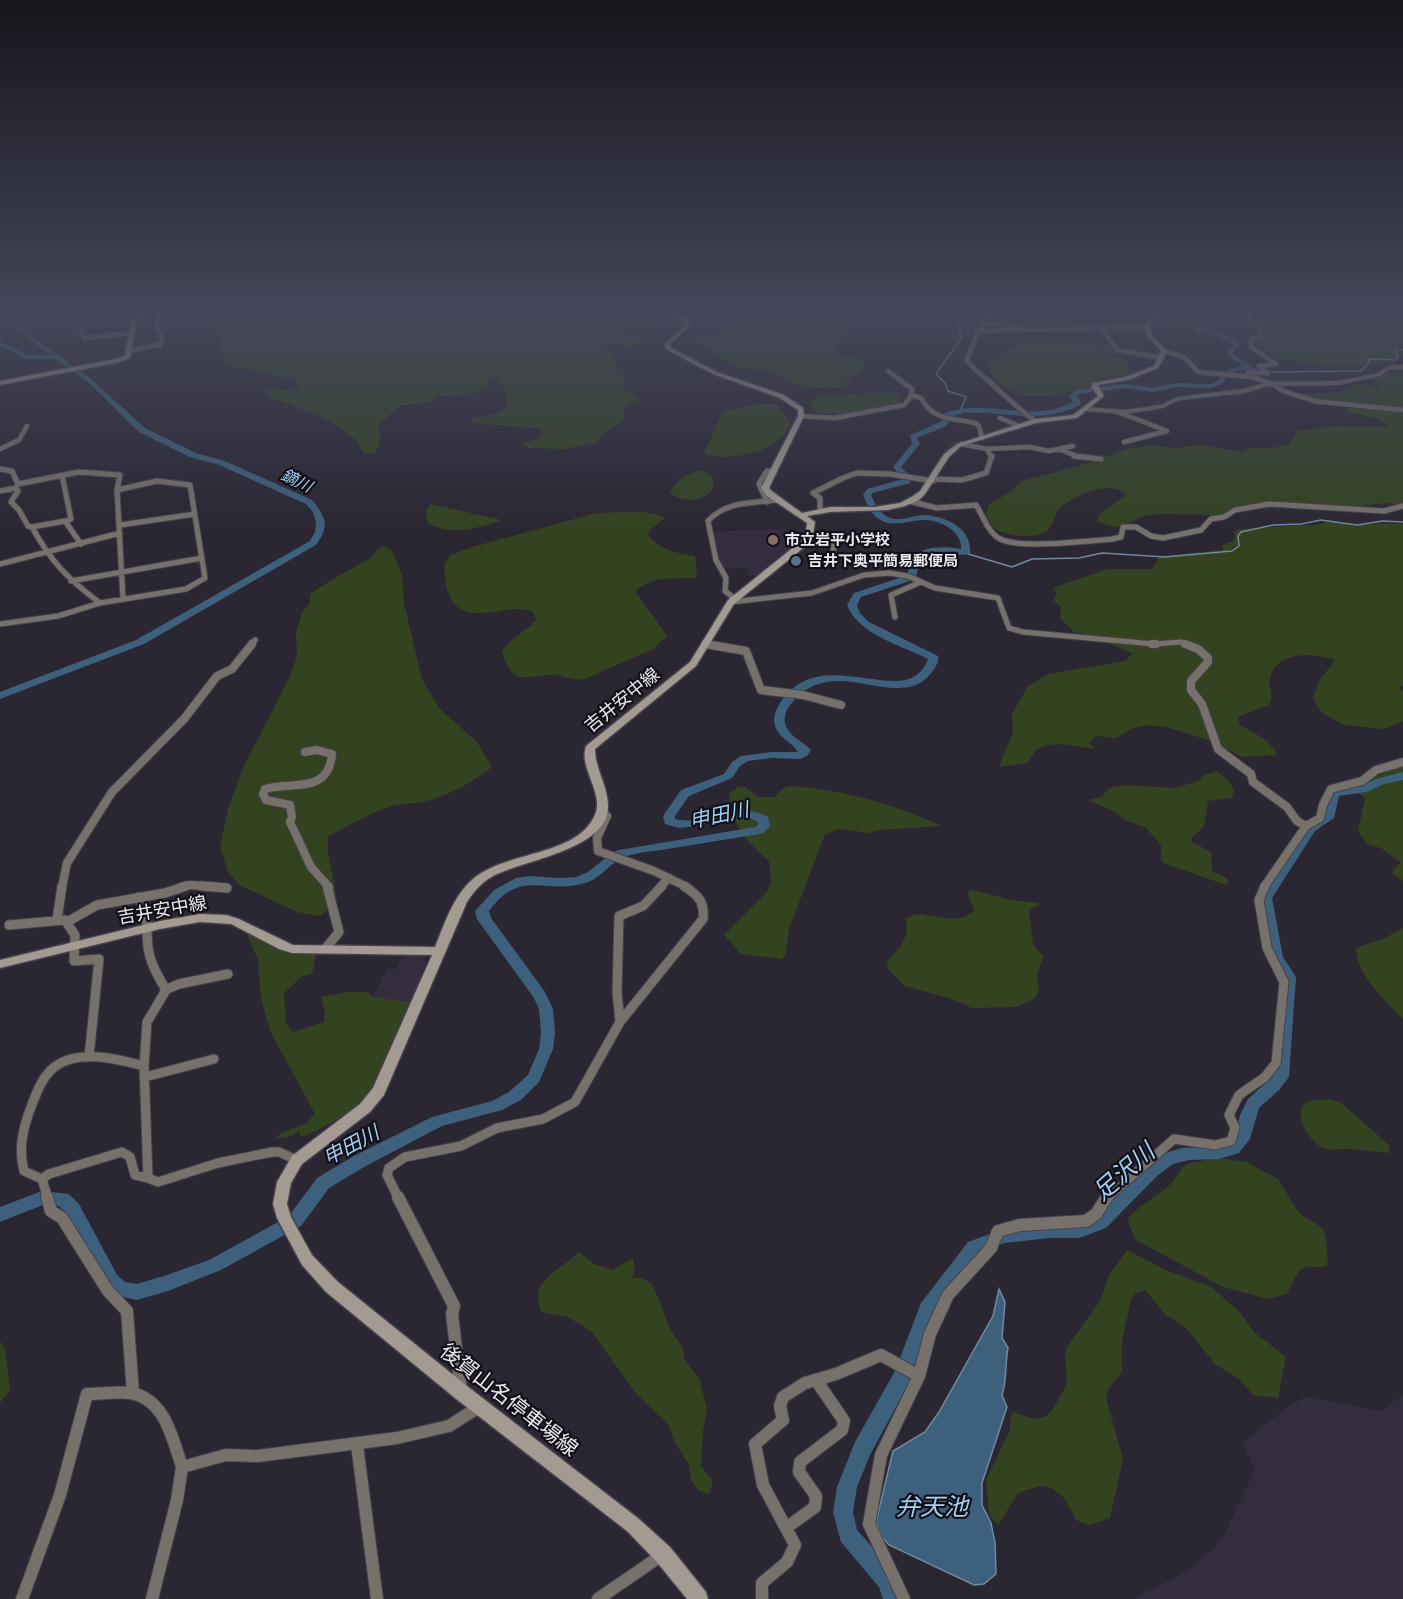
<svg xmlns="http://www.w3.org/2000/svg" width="1403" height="1599" font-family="'Archivo Narrow','Noto Sans JP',sans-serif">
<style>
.built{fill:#332d3f}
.green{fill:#334320}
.water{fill:#3d607c;stroke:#72899f;stroke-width:1.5}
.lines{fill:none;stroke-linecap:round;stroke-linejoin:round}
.stream{stroke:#72899f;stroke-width:1.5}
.river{fill:#3d607c;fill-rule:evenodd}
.minor-far4-casing{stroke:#45414d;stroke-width:6}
.minor-far3-casing{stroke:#45414d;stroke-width:7}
.minor-far2-casing{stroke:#45414d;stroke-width:10}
.minor-far1-casing{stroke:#45414d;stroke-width:11}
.minor-casing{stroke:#45414d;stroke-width:14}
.tertiary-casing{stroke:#45414d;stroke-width:2}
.secondary-casing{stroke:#45414d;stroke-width:3}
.minor-far4{stroke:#77716c;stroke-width:4.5}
.minor-far3{stroke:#77716c;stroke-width:5}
.minor-far2{stroke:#77716c;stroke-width:8}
.minor-far1{stroke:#77716c;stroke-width:9}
.minor{stroke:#77716c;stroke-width:12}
.tertiary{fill:#77716c;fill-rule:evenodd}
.secondary{fill:#a39a92;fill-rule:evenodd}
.education-dot{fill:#8d6e63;stroke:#121016;stroke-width:2}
.service-dot{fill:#5c6f8a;stroke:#121016;stroke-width:2}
.labels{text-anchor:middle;stroke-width:4.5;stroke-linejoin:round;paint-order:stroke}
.far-poi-label{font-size:15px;font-weight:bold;fill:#ece9f2;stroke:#121016;text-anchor:start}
.far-water-label{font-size:16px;font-style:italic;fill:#a2d1f7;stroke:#121016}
.street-label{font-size:18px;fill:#ece9f2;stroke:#121016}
.water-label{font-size:20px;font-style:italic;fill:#a2d1f7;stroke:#121016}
.near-street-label{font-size:21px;fill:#ece9f2;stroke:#121016}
.near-water-label{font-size:24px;font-style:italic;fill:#a2d1f7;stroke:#121016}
</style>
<rect width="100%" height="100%" fill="#2a2632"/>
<path class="built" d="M757,529l49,1 -7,16 -40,29h-11l-1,-7 -24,1 -5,-9 -6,-28z
M404,954l17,1 5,8 -14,39 -39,-5 14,-29 9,1z
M1403,1395v204h-270l59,-31 29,-27 34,-71 -12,-27 49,-40 15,-6 73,14z"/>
<path class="green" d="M191,310h289l11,5 22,-1 16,5 49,3 52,-5 20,2 7,3c-9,10 -34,6 -48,12l2,2h23l9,5 -11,7 -19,-5 -11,2 16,17 -4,4 10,7v16l16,12 -8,1 -7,6 -1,11 -4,5 -15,8 -9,11 -32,6 -36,-1 -5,-4 16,-6 4,-5 -2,-4 -69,-6 -2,-4 25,-5 12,-6 -2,-22 -14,-8 -4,10 -16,6 -32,2 -9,6 -31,4 -21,20c3,9 3,22 -5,28h-9l-8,-14 -23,-17 -43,-19 -17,-5 -12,-9c13,-3 26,3 40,-1l-9,-10 -65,-14c-9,-10 -3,-21 -7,-32 -6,-14 -22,-14 -29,-23z
M755,310h97l-7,2 3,8 -1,12 -9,8 -2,11 4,5 18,2 6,6 -4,10 -14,5 3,5 -3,3 -21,2 -23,-3 -13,-4 -13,-9 -39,-6 -12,-5 -30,-21 -1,-3 29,-4 1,-3 39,-17z
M1063,310h38c-11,12 -32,17 -48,13l-2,-2z
M1175,310l28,2 -3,2 2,2 -6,3 2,2 20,8 -22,1 -21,-4 -4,-5z
M1262,310h141v46c-11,2 -22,7 -32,9 -27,4 -103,1 -117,-25l7,-4 -9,-13v-10h13z
M1044,339l70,8 6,3 -15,6 14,1 11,7 -1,7 -6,5c-31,9 -67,25 -100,19 -10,-2 -20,-8 -28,-16 -23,-25 32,-37 49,-40z
M1384,373l19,1v131l-16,-2 -59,6 -65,-7 -44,13 -60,-1 -15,2 -22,10 -9,1 -16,-5 1,-7 28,-20c-13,-17 -54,0 -67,14 -5,6 -5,15 -11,21 -11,10 -42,7 -54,-2 -3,-3 -6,-9 -8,-12l3,-12 16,-9 17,-14 67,-18 37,-14 25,-4 23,3 25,-3 45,7 4,-4h23l17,-3 10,-14 35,-5 52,1 3,-2 -9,-6 -32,-7 1,-7 -51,-11 40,-2 16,-5 -4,-3 31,2 -10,-8z
M895,391l8,5 -3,6c-19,6 -69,17 -87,9v-5l-3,-5 13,-5z
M761,404h13l7,5 10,16c-7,9 -14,17 -25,23 -13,7 -51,13 -62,5l17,-38 7,-5z
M700,470c33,9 1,45 -30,23 5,-13 17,-19 30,-23z
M431,504l71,16c-26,9 -50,16 -75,3l-1,-13z
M596,513c20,0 51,-5 69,5l-15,12 -2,5c13,15 28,18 47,21l2,22c-18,1 -49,-3 -61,14l31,44 -14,13 -68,30c-12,2 -17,-2 -28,-4 -27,-3 -44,17 -55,-24 11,-16 22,-17 34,-31l-3,-8c-25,-12 -66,18 -83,-15 -5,-9 -5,-23 -6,-33l7,-9 21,-8z
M1328,521c25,5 49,1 75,3v161l-4,3 4,3v30l-19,8 -40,-4 -22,-12 -9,-14 6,-18 16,-21c-21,-7 -58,-10 -65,18 -2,11 5,14 -1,27l-31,12 2,8c15,8 28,14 38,30l-35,2 -38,-18 -39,-12 -18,-2 -15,3 -17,10 -20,-2 -7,7 6,6c-16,-2 -43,-10 -58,1 -6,5 -7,11 -13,14l-25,3 14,-35 -1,-18 16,-28 20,-12 78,-13 6,-8 -42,-17 -16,-4 -14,-14 1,-11 -8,-7 4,-6 -4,-6 54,-19h45l8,-13 63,-6 -1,-5 12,-4 1,-10 4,-2 83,-5z
M384,546l8,5 10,24 2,28 18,76 17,29 38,34 15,25c-18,15 -46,30 -70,35 -9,2 -19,1 -27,3 -23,7 -47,20 -67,32v15l9,47 -6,8 -11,9 -23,-4 -58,-27 -11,-13 -8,-25 8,-38 14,-39 48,-94 7,-19 -1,-24 6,-21 8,-9v-9c19,-13 37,-23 57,-34 7,-4 8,-11 17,-14z
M1403,766v115l-10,-7v-5l8,-6 -20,-15 -14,-4 -9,-13 7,-33 -13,-10 35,-17z
M1217,771l8,6 9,12 -2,9 -24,3 -4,25 -13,13 1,3 19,10 1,19 15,7 1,4 -2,3 -60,-21 -5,-3v-16l-16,-18 -20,-7 -10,-8 -26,-12 12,-3 8,-9 14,-3 52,3 23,-7 6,-6z
M791,786c56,5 100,17 151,40l-61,4 -14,3 -28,-4 -14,5 -36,95 -3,24 -4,6 -41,-5 -17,-19 43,-43 4,-10 -2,-21c-24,-21 -36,-34 -40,-67l9,-7h7l14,10h15l11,-10z
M970,889l41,11 28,3 -1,3 -9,4 4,34 10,12 -6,20 2,14 -4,8 -19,9 -44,1 -23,-10 -44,-12 -18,-18 1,-8c12,-11 23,-25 17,-41 20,-15 46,13 70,-9l-8,-15z
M1403,928v91c-18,-19 -47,-43 -47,-71 9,-4 16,-5 25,-8 7,-2 14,-9 22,-12z
M246,932l34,19 36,4 -4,19 -11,3 -17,16 2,30 7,9 31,-10 1,-9 -4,-16 25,-5h21l6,5 39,5c-12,27 -28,76 -47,97 -16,16 -40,27 -60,37h-4l-2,-5 -7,5 -18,3 7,-6 24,-9 10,-10 -45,-83 -9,-33 -3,-38z
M1331,1099l10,4 48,42v8c-12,-1 -25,-3 -38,-4 -9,-1 -19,3 -28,-1 -12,-5 -30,-31 -19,-43 5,-6 20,-5 27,-6z
M1217,1158l30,4 31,17 21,34 22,14 5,9 2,29c-9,4 -12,1 -20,2 -12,1 -16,18 -21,27l-19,5 -45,-12 -87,-47 -9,-20 4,-6 39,-29 13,-18 7,-4z
M1127,1250l39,20 45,17 29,25 14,20 32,25 -8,41 -24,-3 -16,-17 -22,-13 -30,-37 -20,-13 -21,-25 -9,3 -5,7 -9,40v32l-13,16 -3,10 17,61 -13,59 -21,7 -13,-5 -12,-22 -12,-10 -12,-2 -22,7 -20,32 -9,-10 -3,-35 23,-48 3,-20 23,7 11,-3 7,-7 14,-25 -2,-31 4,-9 31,-43 9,-26z
M579,1252l15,12 18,6 21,-12 2,12 -3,8h9l10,5 10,21 8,24 14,20 1,11 16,21 7,30 -4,20 -2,36 12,15 -4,13 -10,-3 -8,-10 -2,-16 -15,-24 -6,-17 -33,-32 -44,-61 -23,-14 -27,-5c-12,-34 18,-40 38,-60z
M0,1341l5,7 5,42 -10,13z"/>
<path class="water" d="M999,1289l6,13 -3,36 6,10c-3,15 -1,33 -6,47l5,12 -25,76v22l9,18 4,20 1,31 -12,10 -10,1 -85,-40 -7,-8 -6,-15 17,-71 32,-19 14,-20 54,-96z"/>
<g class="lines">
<path class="stream" d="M1250,368l8,2
M1270,372l91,-1 8,-8 -1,-4 28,1 2,-3 -3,-7h8
M960,411l6,-14 -18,-6 -3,-8 -9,-9 25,-36 -3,-18 12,-10
M965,553l47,14 20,-8 47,-1 23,-5 63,4 67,-6 7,-5 -1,-10 3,-4 32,-7 28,-1 20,-4 36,5 25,-4 21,1"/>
<path class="river" d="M1,310h7l26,28 57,41 54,49 51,25 29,8 87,39c14,17 18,26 4,45l-172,99 -144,55v-7l136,-52 174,-99 5,-9 1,-10 -3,-10 -7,-8 -87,-39 -29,-8 -51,-25 -52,-51 -32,-22h-28l-27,-13v-5l28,14h22l-20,-15z
M1205,310h9l-8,4 8,7 -14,6c15,5 30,6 41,18l-7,6 -1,3 19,13v2l-16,2 -7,3 -6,9 -11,5 -36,-1 -23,5 -28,-4 -47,6 -1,2 4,7 -1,2c-40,20 -74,6 -116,8l-12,3 -6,10 -29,12 3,6 -19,23 11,11 -2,5 -37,10 -2,2c4,9 8,18 17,22 11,6 25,-2 37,-2 22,1 47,14 45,38 -10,6 -31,-6 -51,7l-3,19 -55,18 -4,8 3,8 9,9 69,34c1,6 -2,11 -6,16 -22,31 -66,7 -96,9 -18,1 -33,7 -44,22 -6,6 -10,17 -5,25 5,10 17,14 24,22l-4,6 -7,3 -29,-1 -23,3 -8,5 -8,12 -43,18 -14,20v3c33,8 53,-22 93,-2l2,9 -7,7 -4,1c-30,5 -61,10 -91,15 -14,2 -28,3 -41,7 -16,4 -24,22 -42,27 -41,12 -64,-15 -96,28l2,7 54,74 8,17 2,24 -2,16 -14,33 -18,18 -19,10 -60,16 -78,41 -35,21 -28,38 -80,44 -53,21 -31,9 -23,-5 -9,-8 -38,-73 -8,-8 -16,-1 -43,17v-15l42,-16 27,3 10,10 38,71 8,7 12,2 30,-9 42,-15 80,-44 28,-38 35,-21 80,-40 60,-16 17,-9 19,-17 11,-26 2,-16 -2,-24 -5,-11 -57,-79 -2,-8 19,-21 22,-12 13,-2 31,2 16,-1 12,-5 25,-20 6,-2 136,-23 3,-2v-3l-8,-4 -9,-2 -51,11 -11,1 -14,-4 -2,-8 18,-26 43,-16 8,-12 9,-6 30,-4h27c-5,-9 -19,-14 -23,-26 -3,-10 2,-18 7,-26 43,-59 126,14 146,-41l-6,-3c-26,-12 -64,-23 -75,-51l7,-12 54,-18 1,-16c14,-13 34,-13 52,-10 1,-18 -20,-29 -37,-29 -14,0 -27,7 -42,1 -10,-5 -15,-16 -19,-26l4,-6 36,-10 -10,-12 19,-23 -2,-9 30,-13 6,-10c11,-2 22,-5 33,-4 35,0 61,11 94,-6l-4,-6 7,-6 49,-6 28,4 23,-5 35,1 7,-3 6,-9 9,-4 10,-2 -16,-11 2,-6 5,-4c-13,-11 -30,-10 -43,-18l15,-7 -7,-6z
M1403,772v8l-19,4 -17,8 -28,4 -5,22 -19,13 -43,67 11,59 13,20 -7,100 -10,13 -20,18 -9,31 -11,14 -20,6 -30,1 -16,4 -16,12 -51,52 -21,8 -6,2h-29l-46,5 -24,9 -45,61 -25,68 -40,74 -13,32 -4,25 4,18 38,42 10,27h-22l-4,-12 -38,-45 -8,-30 4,-25 18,-45 40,-71 26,-68 47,-61 35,-13 47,-5h29l15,-6 51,-51 16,-13 21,-6 37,-2 9,-3 7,-6 5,-22 8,-16 25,-23 9,-99 -13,-20 -11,-59 49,-73 15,-9 8,-26 30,-4 16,-7z"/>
<defs>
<path id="minor-far4" d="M992,310l-14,21 -11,29c7,10 15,15 24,23 15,14 28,26 44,38
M983,323l36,3
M80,326l4,12 47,-5
M1102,329l15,21 45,8
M978,331l169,-5
M131,350l29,-5 3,-7 -6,-10 1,-18
M1164,351l20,6 14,15 54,5 21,7 10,7 31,10 89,9
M1248,372l20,1 -9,-7 17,-2 -25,-17v-8l10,-3 -2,-8 -9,-8v-5l5,-5
M911,395l10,3c12,23 32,20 54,25l4,3 3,12
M1118,412l49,19 -43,11
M801,416l34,2 69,-13 6,-7 2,-9 -24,-18
M1000,418l19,8
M961,444l26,5 42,-2 20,4 24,-5
M0,449l19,-9 8,-14
M987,449l4,8
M1059,449l20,8"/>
<path id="minor-far3" d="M1074,456l27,3
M0,469l12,2 6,13
M62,475l9,44 -6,2 16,23
M934,479l28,1 24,-7 6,-17
M18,484l61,-12 41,3 -3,15 6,109
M18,484l-2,4 2,3 -7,11 8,8 9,16 4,1c19,35 36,52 68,76
M0,491l16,-3
M909,501l28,7 39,-3c7,10 12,28 24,34 20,10 88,2 112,0l9,-2 2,-10h13l15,9 12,2 38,-8 10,-11 13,-2 11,-7 34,-6 115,7 19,-5
M767,502l-8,-18 8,-13h5
M820,510v-12l-7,-5 30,-15 14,-5 33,1 43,7
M120,525l75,-11
M32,527l33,-6
M833,553l1,-10
M0,564l120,-31
M71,581l131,-23
M734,598l-9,-7 1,-13 -10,-18 -8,-39c18,-20 45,-18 70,-21
M731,602l81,-9 52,-18 25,-2 19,3 27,12 63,10 11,30 14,4 131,12 27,-2 8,3
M895,617l-4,-22 30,-13
M0,624l58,-8 42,-13 86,-14 19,-11 -15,-93 -33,-4 -40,9
M705,644l8,1
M251,645l4,-5"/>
<path id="minor-far2" d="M705,644l41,7 15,39 42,5 38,10
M1152,644h4
M1185,644l13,5 10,9v4l-17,19v9l11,14 16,45 33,25 2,8 34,25 10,14 9,5
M305,752l12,-2 15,4c-3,41 -41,27 -67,35l-2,5 3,6 24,5 2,12 -2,5 21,45 18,20
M602,812l5,4 -10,22 1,13 56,20 33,16
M62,887l5,-24 45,-71 72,-73 33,-43 15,-7 20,-25
M182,887l7,-2 31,2
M660,887l9,-9
M1264,887l42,-61 14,-8 3,-13 8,-16 31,-8 14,-11 27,-8"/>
<path id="minor-far1" d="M201,886l26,2
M138,897c13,24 7,25 10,50 2,16 10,29 18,43l-19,32 -3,44 4,112 10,4 60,-19 54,-11h7l18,8
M57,920l5,-34
M67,922l30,-17 68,-12 21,-7
M9,925l56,-5 10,15 -1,26 25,-2 -10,98
M325,949l14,-17 -12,-46
M165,990l14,-6 49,-10
M620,1022l-3,-30 2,-76 24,-10 19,-20
M145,1077l69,-18
M42,1179l7,-5 73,-22 8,5 5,18 13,3
M48,1199l-6,-20 -18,-8c-6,-22 -1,-43 7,-64 5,-12 9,-26 19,-36 23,-24 67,-12 94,-5
M399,1199l-12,-24 2,-7 16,-11 56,-11 36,-18 46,-9 32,-17 45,-80 83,-103c2,-17 -5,-24 -19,-33
M1106,1199l68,-60 41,6 16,-4 4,-13 -6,-13 10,-20 26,-18 11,-14 8,-81 -17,-34 -8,-48 6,-14"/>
<path id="minor" d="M47,1197l4,14 11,7 46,73 19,20 6,82
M398,1197l56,109 -2,8 9,75
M357,1445l20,154
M786,1528l29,-21 1,-11 -17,-24 1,-10 42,-32 2,-9 -28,-41
M22,1599l38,-104 27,-101c14,0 29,-3 43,-1 35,5 43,47 52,74l44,-12 32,1 139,-18 52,-12 30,-19
M152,1599l25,-99 5,-33
M598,1599l64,-44
M762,1599v-16l25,-21 8,-17 -32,-60 -8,-41 28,-24 -3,-14 3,-9 22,-14 31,-9 45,-19 38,21
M904,1599l-35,-75 12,-69 38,-79 11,-42 18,-39 43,-47 7,-17 22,-6 66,-4 10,-7 11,-17"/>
<path id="tertiary" d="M1403,365v4h-13l-10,7 -42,9 -70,1 -23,7 -66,7 -17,8 -37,6 -39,-3 -3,-2 3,-2 39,3 36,-5 17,-8 66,-8 24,-7 70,-1 38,-7 13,-8z"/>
<path id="secondary" d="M149,310h8l-20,11 -7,37 -14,5 -116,22v-4l115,-22 10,-3 6,-36z
M648,310c16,0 33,1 44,14l-21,19 -1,2 1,3 46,24 67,23 19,13 1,8 -35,72 4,4 29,21 28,-6h44l26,-4 13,-7 7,-5 24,-37 13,-10 78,-25 38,-4 25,-19 -7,-9 2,-4 32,-6 29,-11 7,-15 -15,-16 -2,-9 13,-16h6l-13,16 2,9 15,16 -9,17 -30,12 -30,5 6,11 -27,22 -41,5 -75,23 -12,11 -24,37 -6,6 -14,6 -17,4 -58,2 -23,4 8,6 -3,19 -78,63 -38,62 -101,83c0,20 14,39 13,59 -2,42 -85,52 -115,68 -11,6 -19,15 -26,26l-83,193 -14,17 -68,52 -11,19 -4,21 4,13 21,38 26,27 129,104 172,133 31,28 36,45 2,7h-21l-31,-38 -29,-30 -172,-133 -129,-106 -24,-27 -25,-47 -4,-14 4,-22 15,-26 68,-52 13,-16 59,-133 -140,-2 -13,-4 -48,-25 -31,-2 -40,7 -160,39v-8l160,-39 40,-7 26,1 13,4 54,26 142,2c10,-24 18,-51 38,-68 32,-28 101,-22 121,-62 12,-23 -16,-48 -8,-71l104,-84 38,-62 77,-62 2,-15 -40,-27 -6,-8 37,-72v-6l-18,-12 -67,-24 -46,-24 -3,-5 22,-21 -11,-7z"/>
</defs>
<use href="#minor-far4" class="minor-far4-casing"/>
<use href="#minor-far3" class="minor-far3-casing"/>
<use href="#minor-far2" class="minor-far2-casing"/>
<use href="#minor-far1" class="minor-far1-casing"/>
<use href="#minor" class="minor-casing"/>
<use href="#tertiary" class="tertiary-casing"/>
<use href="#secondary" class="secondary-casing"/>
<use href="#minor-far4" class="minor-far4"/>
<use href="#minor-far3" class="minor-far3"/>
<use href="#minor-far2" class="minor-far2"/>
<use href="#minor-far1" class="minor-far1"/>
<use href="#minor" class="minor"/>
<use href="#tertiary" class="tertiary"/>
<use href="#secondary" class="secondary"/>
</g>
<linearGradient id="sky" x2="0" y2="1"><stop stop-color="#17151c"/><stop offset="0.58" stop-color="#44475a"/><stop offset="1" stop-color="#44475a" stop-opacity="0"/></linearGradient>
<rect width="1403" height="534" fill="url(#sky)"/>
<circle class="education-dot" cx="773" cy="540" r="6"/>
<circle class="service-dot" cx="796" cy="561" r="6"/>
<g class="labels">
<g class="far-poi-label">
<text x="785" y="545">市立岩平小学校</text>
<text x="808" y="566">吉井下奥平簡易郵便局</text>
</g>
<g class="far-water-label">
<text transform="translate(297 480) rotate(26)" y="6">鏑川</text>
</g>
<g class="street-label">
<text transform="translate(622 700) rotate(-39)" y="6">吉井安中線</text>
<text transform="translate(162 910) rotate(-10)" y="6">吉井安中線</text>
</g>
<g class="water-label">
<text transform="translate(719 815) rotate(-12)" y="7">申田川</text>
<text transform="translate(351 1145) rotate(-28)" y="7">申田川</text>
</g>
<g class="near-street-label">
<text transform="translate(509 1400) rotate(38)" y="7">後賀山名停車場線</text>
</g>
<g class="near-water-label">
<text transform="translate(1124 1172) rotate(-41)" y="8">足沢川</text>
<text x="932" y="1515">弁天池</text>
</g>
</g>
</svg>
